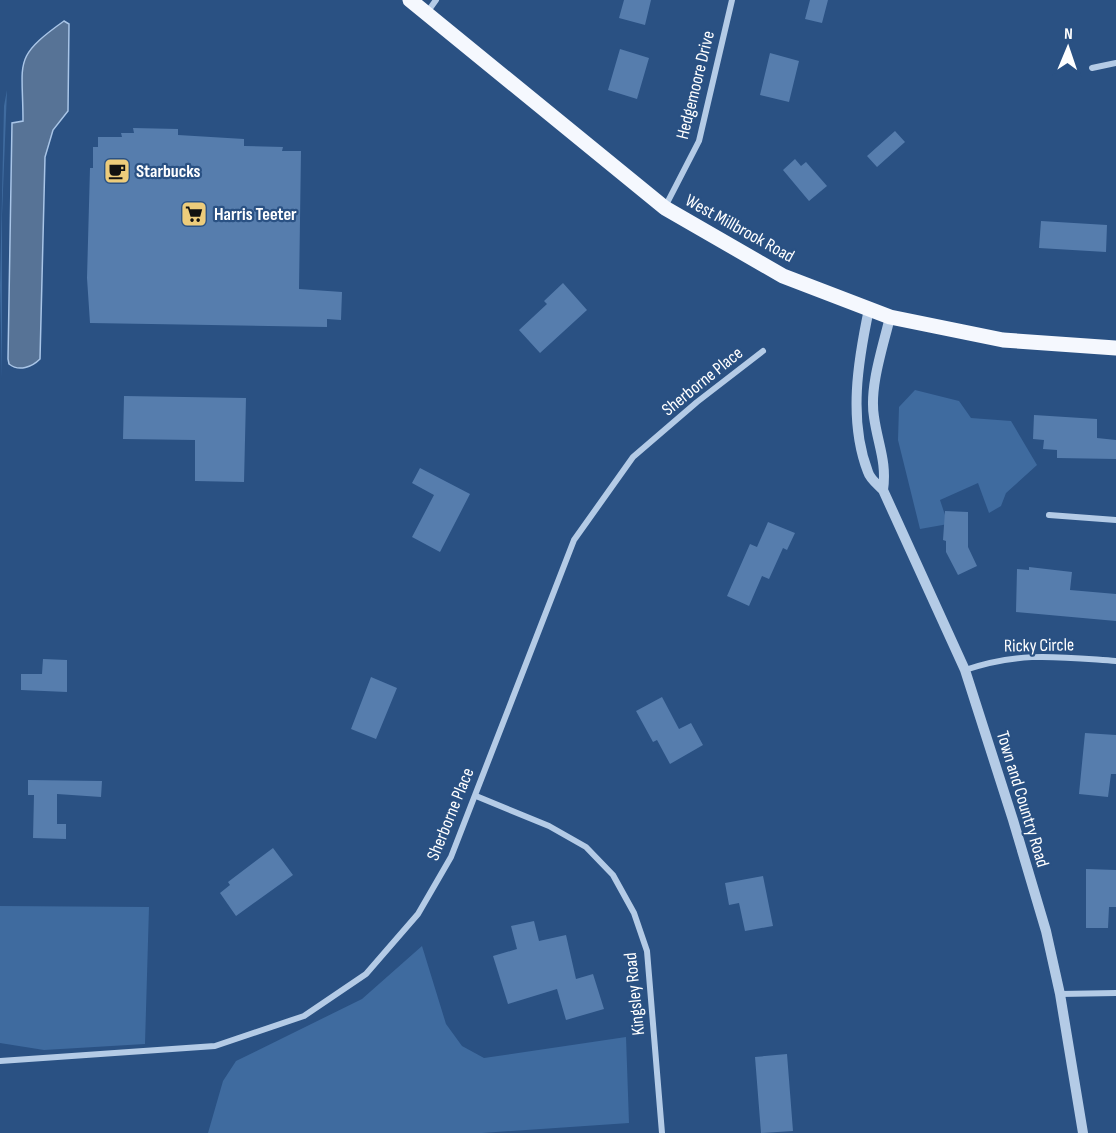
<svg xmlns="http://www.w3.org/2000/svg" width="1116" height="1133" font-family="'Sofia Sans Condensed',sans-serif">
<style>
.green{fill:#3f6b9f}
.water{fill:#577396;stroke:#a9c5e7;stroke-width:1.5}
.building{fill:#567dad}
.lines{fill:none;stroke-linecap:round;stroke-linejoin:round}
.minor{stroke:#b4cbe6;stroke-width:6}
.tertiary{stroke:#b4cbe6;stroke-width:10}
.primary{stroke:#f5f8fe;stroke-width:15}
.labels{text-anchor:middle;stroke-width:4.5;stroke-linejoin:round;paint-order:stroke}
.street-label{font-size:18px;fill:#fff;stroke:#2a5183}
.poi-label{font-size:18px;font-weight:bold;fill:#fff;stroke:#2a5183;text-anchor:start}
</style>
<rect width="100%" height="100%" fill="#2a5183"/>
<path class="green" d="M7,90l-5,125v164l-2,-93 4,-180z
M915,390l44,11 12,17 40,3 26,44 -31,28 -5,13 -12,7 -11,-30 -38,17 8,24 -28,5 -22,-89 1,-33z
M0,906l149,1 -4,137 -101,6 -44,-7z
M422,946l24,78 16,22 22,12 142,-21 3,86 -147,10h-274l15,-52 13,-20 126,-62z"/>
<path class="water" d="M64,21l5,3 -1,87 -15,19 -8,27 -5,202c-8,8 -21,13 -31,5l-1,-5 4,-236 11,-2c0,-60 -11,-63 41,-100z"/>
<path class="building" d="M624,0h27l-6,25 -26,-7z
M810,0h18l-6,23 -17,-4z
M620,49l29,9 -12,41 -29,-9z
M770,53l29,8 -10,41 -29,-7z
M133,128l45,1v6l66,4v7l39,1 -1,4h19l-2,138 43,3 -1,28 -14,-1v8l-237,-4 -3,-45 3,-110h3v-21h5v-10h24l-1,-4h13z
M895,131l10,11 -28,25 -10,-11z
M795,159l6,7 5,-4 21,24 -18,15 -26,-31z
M1041,221l66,4 -1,27 -67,-4z
M563,283l24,27 -47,43 -21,-23 28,-26 -3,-3z
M124,396l122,2 -2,84 -49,-1v-41l-72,-1z
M1034,415l63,4v19l19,2v19l-59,-1v-8l-14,-1 1,-9 -11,-1z
M420,468l50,26 -30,58 -28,-15 22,-42 -22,-12z
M945,511l23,1v35l9,19 -19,9 -12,-23v-11l-3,-1z
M768,522l27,11 -8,17 -4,-2 -14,31 -7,-3 -13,30 -22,-10 23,-52 7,3z
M1029,567l43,5 -2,18 46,4v27l-100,-9 1,-43 12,1z
M43,659l24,1v32l-46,-2v-16h21z
M371,677l26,11 -21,51 -25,-10z
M662,697l17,32 12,-6 12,22 -33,19 -13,-24 -4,2 -17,-31z
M1085,733l31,2v39h-5l-3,23 -29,-3z
M28,780l74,1 -1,16 -44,-3v30h9v15l-33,-1 1,-43h-6z
M273,848l20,27 -57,41 -16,-23 10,-8 -2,-3z
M1086,869l30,1v37h-7l-1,21h-22z
M763,876l10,50 -28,5 -6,-28 -10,2 -4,-22z
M534,921l5,20 27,-6 10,44 17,-5 11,35 -38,11 -9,-31 -49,15 -15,-48 24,-7 -6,-23z
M787,1054l6,77 -32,2 -6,-76z"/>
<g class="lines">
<path class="minor" d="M426,14l10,-14
M1092,68l24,-5
M665,207l34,-66 33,-141
M1049,515l67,5
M965,670c56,-19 94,-13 151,-9
M476,796l73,30 37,21 27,28 21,38 13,38 15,182
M1060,994l56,-1
M0,1061l215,-15 89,-30 62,-42 52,-60 33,-57 123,-317 59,-83 64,-55 66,-51"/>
<path class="tertiary" d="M869,309c-11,52 -21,111 -1,163 2,7 10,13 15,18l82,180 48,150 33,111 14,63 23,139
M883,490c4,-28 -5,-45 -9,-73 -5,-30 9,-70 16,-100"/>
<path class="primary" d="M410,0l255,208 118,68 107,41 113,23 113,8"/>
</g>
<defs>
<symbol id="cafe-square" viewBox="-11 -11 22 22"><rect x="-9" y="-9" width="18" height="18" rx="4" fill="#edcc7b" stroke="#2a5183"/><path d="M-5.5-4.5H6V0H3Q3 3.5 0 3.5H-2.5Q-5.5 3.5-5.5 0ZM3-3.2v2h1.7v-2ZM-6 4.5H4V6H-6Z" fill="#111"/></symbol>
<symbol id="supermarket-square" viewBox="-11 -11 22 22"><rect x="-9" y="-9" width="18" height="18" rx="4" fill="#edcc7b" stroke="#2a5183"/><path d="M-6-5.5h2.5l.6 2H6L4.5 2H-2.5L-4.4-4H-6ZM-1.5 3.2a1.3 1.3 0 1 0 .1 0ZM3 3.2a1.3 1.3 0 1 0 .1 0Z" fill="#111"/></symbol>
</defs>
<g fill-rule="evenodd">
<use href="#cafe-square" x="102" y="156" width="30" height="30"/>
<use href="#supermarket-square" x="179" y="199" width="30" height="30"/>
</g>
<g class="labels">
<g class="street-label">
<text transform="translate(695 85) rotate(-76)" y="6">Hedgemoore Drive</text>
<text transform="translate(740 228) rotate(29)" y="6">West Millbrook Road</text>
<text transform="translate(702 381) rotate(-39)" y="6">Sherborne Place</text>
<text transform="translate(1039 645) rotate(-1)" y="6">Ricky Circle</text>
<text transform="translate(1023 799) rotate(73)" y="6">Town and Country Road</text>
<text transform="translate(450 814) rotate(-68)" y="6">Sherborne Place</text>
<text transform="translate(634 994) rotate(-96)" y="6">Kingsley Road</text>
</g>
<g class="poi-label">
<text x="136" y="177">Starbucks</text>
<text x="214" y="220">Harris Teeter</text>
</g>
</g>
<g transform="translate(1068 48) rotate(2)" stroke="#2a5183" stroke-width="4.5" paint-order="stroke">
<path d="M0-4.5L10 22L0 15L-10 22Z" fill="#ffffff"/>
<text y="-9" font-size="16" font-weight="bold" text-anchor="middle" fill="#ffffff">N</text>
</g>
</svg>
